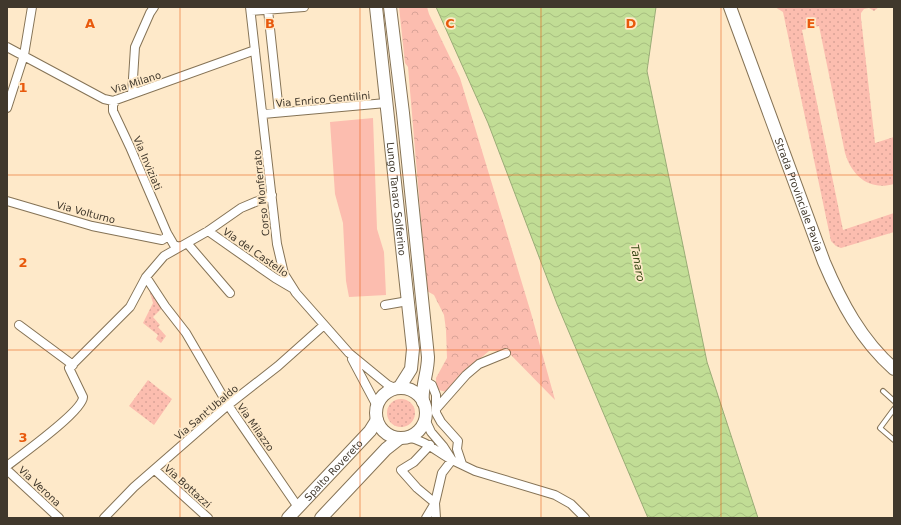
<svg xmlns="http://www.w3.org/2000/svg" width="901" height="525" font-family="'DejaVu Sans',sans-serif">
<style>
.grass{fill:url(#grass-dots)}
.park{fill:url(#park-crowns)}
.garden{fill:#fcbdaf}
.water{fill:url(#water-waves);stroke:#9aac76}
.lines{fill:none;stroke-linecap:round;stroke-linejoin:round}
.service-casing{stroke:#857356;stroke-width:6}
.minor-casing{stroke:#857356;stroke-width:10}
.secondary-casing{stroke:#857356;stroke-width:14}
.service{stroke:#fff;stroke-width:4}
.minor{stroke:#fff;stroke-width:8}
.secondary{stroke:#fff;stroke-width:12}
.grid{fill:none;stroke:#e8590c;stroke-width:1;stroke-opacity:0.55}
.labels{text-anchor:middle;stroke-width:3.5;stroke-linejoin:round;paint-order:stroke}
.street-label{font-size:10px;fill:#40382c;stroke:#fee9c9}
.water-label{font-size:11px;font-style:italic;fill:#384916;stroke:#fee9c9}
.grid-label{font-size:13px;text-anchor:middle;font-weight:bold;fill:#e8590c;stroke:#fee9c9;stroke-width:3.5;stroke-linejoin:round;paint-order:stroke}
</style>
<defs>
<pattern id="grass-dots" width="8" height="8" patternUnits="userSpaceOnUse"><rect width="8" height="8" fill="#fcbdaf"/><path d="M2 2h.1M6 6h.1" fill="none" stroke="#d9a397" stroke-width="1.8" stroke-linecap="round"/></pattern>
<pattern id="park-crowns" width="20" height="18" patternUnits="userSpaceOnUse"><rect width="20" height="18" fill="#fcbdaf"/><path d="M2 6a3 3 0 1 1 6 0M12 15a3 3 0 1 1 6 0" fill="none" stroke="#d9a397"/></pattern>
<pattern id="water-waves" width="16" height="10" patternUnits="userSpaceOnUse"><rect width="16" height="10" fill="#c1dd95"/><path d="M0 5q4-4 8 0t8 0" fill="none" stroke="#a7be81"/></pattern>
</defs>
<rect width="100%" height="100%" fill="#fee9c9"/>
<path class="grass" d="M775,7h104l-5,4 -5,-3 -5,1 -3,4v5l14,125 19,-6v47c-25,7 -42,-8 -49,-31l-26,-127 -17,4 41,200 51,-17v19l-53,16 -5,-2 -5,-5 -48,-229z
M147,283l15,25 -9,9 7,8 -2,2 8,9 -5,7 -5,-4 2,-4 -15,-12 10,-20z
M148,380l24,19 -18,26 -25,-19z
M387 413a14 14 0 1 1 28 0a14 14 0 1 1-28 0Z"/>
<path class="park" d="M399,7h28l2,7 31,64 71,235 24,87 -48,-49h-18l-20,17 -23,24 -10,-3v-11l11,-20 -1,-28 -2,-15 -10,-20 -7,-4 -19,-224 -3,-4z"/>
<path class="garden" d="M373,118l4,111 7,23 2,43 -37,2 -3,-16 -3,-58 -8,-29 -5,-72z"/>
<path class="water" d="M436,7h220l-9,64 60,291 51,156h-110l-91,-214 -69,-181z"/>
<g class="lines">
<defs>
<path id="service" d="M883,391l11,10
M894,409l-14,19 14,12"/>
<path id="minor" d="M250,7l27,237 7,30 12,19 53,60 39,32 9,4
M268,10l11,102
M251,11l53,-4
M7,47l97,52 9,2 142,-51
M132,94l3,-47 15,-34 4,-6
M116,100l-3,5v6l17,36 37,86 7,12 6,2
M7,108l17,-53 8,-48
M263,114l123,-11
M7,201l85,25 70,14 5,-3v-4
M208,231l67,47 17,10
M187,243l43,50
M146,277l19,29 21,27 42,72 70,102
M385,305l23,-4
M19,325l54,40
M352,359l25,47
M425,381l7,4 4,10v18l5,9 17,19 -1,8 5,15
M436,409l30,-34 13,-11 27,-11
M407,437c18,3 30,15 45,23l-9,-14 -12,-14 -6,-13
M430,445l-16,17 -13,8 16,18 18,15
M7,466c14,-11 76,-55 76,-69l-14,-29 61,-61 16,-30 18,-21 44,-25 33,-23 31,-13
M7,470l52,48
M155,470l53,48
M104,518l30,-31 94,-82 50,-39 46,-41
M426,518l9,-15
M436,518l-1,-15 7,-30 10,-13 23,11 80,24 16,9 14,14"/>
<g id="secondary">
<path id="s1" d="M376,7l37,342 -2,20 -12,19"/>
<path d="M390,7l13,106 25,244c0,16 -7,30 -5,45"/>
<path id="s2" d="M730,7l94,255c17,40 37,78 70,107"/>
<circle cx="401" cy="413" r="25"/>
<path id="s3" d="M288,518l82,-87 7,-11"/>
<path d="M321,518l65,-69 14,-11"/>
</g>
</defs>
<use href="#service" class="service-casing"/>
<use href="#minor" class="minor-casing"/>
<use href="#secondary" class="secondary-casing"/>
<use href="#service" class="service"/>
<use href="#minor" class="minor"/>
<use href="#secondary" class="secondary"/>
</g>
<path class="grid" d="M180,7v511M360,7v511M541,7v511M721,7v511M7,175h887M7,350h887"/>
<g class="labels">
<g class="street-label">
<text transform="translate(136 82) rotate(-18)" y="4">Via Milano</text>
<text transform="translate(323 99) rotate(-5)" y="4">Via Enrico Gentilini</text>
<text transform="translate(148 163) rotate(67)" y="4">Via Inviziati</text>
<text transform="translate(261 193) rotate(-96)" y="4">Corso Monferrato</text>
<text dy="4" stroke="none"><textPath href="#s2" startOffset="200">Strada Provinciale Pavia</textPath></text>
<text dy="4" stroke="none"><textPath href="#s1" startOffset="193">Lungo Tanaro Solferino</textPath></text>
<text transform="translate(86 212) rotate(15)" y="4">Via Volturno</text>
<text transform="translate(256 252) rotate(35)" y="4">Via del Castello</text>
<text transform="translate(206 412) rotate(-40)" y="4">Via Sant'Ubaldo</text>
<text transform="translate(256 427) rotate(55)" y="4">Via Milazzo</text>
<text dy="4" stroke="none"><textPath href="#s3" startOffset="66">Spalto Rovereto</textPath></text>
<text transform="translate(40 486) rotate(43)" y="4">Via Verona</text>
<text transform="translate(188 486) rotate(42)" y="4">Via Bottazzi</text>
</g>
<g class="water-label">
<text transform="translate(638 263) rotate(80)" y="4">Tanaro</text>
</g>
</g>
<g class="grid-label">
<text x="90" y="28">A</text>
<text x="270" y="28">B</text>
<text x="450" y="28">C</text>
<text x="631" y="28">D</text>
<text x="811" y="28">E</text>
<text x="23" y="92">1</text>
<text x="23" y="267">2</text>
<text x="23" y="442">3</text>
</g>
<rect width="901" height="525" fill="none" stroke="#40382c" stroke-width="16"/>
</svg>
